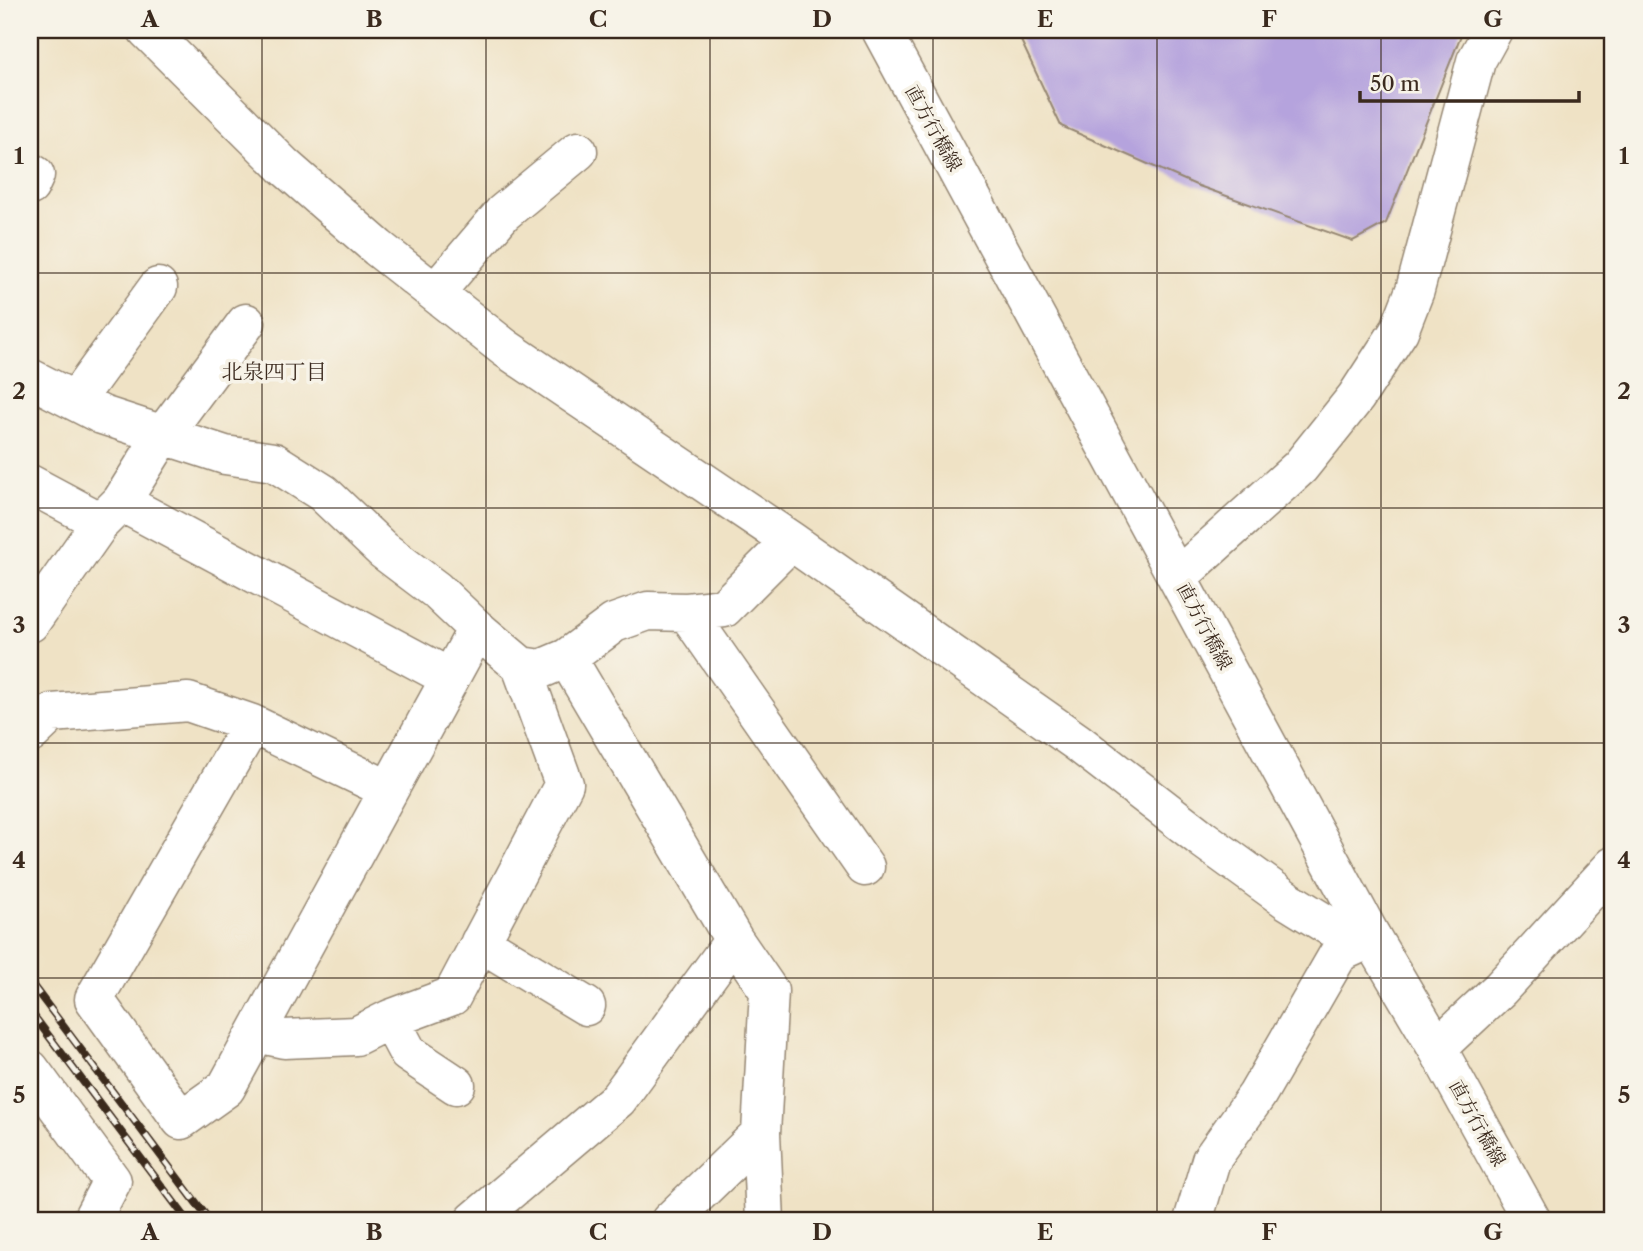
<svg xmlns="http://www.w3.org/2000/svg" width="1643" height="1251" font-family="'Libre Caslon Text','Noto Serif JP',serif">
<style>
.building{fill:#b5a3dd}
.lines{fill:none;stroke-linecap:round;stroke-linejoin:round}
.minor-casing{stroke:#958672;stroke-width:41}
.major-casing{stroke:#958672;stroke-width:41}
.minor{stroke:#fff;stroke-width:38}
.major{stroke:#fff;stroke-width:38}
.rail-casing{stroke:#3b2a1e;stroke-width:8}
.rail{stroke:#f7f3e8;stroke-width:5;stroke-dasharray:16;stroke-linecap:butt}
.grid{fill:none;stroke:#3b2a1e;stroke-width:2;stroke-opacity:0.55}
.labels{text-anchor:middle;stroke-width:7;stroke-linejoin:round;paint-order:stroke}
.street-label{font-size:19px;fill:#3b2a1e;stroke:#f7f3e8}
.neighbourhood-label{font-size:21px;fill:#3b2a1e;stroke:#f7f3e8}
.neatline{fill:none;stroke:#3b2a1e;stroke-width:2.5}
.grid-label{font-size:23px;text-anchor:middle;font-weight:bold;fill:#3b2a1e}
</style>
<rect width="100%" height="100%" fill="#f7f3e8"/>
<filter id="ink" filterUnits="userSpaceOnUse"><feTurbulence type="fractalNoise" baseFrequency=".0143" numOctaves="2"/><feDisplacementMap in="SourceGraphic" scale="14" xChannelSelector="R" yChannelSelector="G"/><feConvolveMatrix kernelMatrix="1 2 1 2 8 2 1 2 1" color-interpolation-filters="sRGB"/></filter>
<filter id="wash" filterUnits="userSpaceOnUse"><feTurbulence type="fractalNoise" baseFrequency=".00686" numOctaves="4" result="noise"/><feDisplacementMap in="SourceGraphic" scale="28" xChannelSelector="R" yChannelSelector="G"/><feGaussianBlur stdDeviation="1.57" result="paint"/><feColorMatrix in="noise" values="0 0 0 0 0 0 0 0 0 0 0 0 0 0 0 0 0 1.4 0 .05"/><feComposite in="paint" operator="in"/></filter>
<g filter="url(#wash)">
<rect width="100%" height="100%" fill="#efe2c5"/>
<g id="blocks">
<path class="building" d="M1016,30h447l-77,193 -33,18 -157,-56 -135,-59z"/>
</g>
</g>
<g filter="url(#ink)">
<use href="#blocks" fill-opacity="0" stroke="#958672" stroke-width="2"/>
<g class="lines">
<defs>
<path id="minor" d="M147,30l137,136 94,82 127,100 286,193 286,201 127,98 83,60 42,26 43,12
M30,172l5,3 -5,11
M435,293l68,-80 75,-62
M30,378l72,37 123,40 49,7 49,31 60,57 53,40 41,39 44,37 20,3 26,-11 47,-35 34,-12 39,1 37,-4 67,-67
M75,401l83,-114
M30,484l71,38
M121,502l329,176
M1178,577l122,-110 56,-70 43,-66 16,-41 61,-229 17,-31
M687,612l178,255
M30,623l71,-101 20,-20 42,-67 83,-112
M567,658l167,282 35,51 -8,142 4,88
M252,724l137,66
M30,734l22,-21 136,-11 64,22 -158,275 87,121 45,-32 251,-459
M480,942l106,64
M390,1019l18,34 48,32
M257,1033l27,6 72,-3 34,-17 62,-23 112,-212 -43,-118
M1437,1048l63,-59 113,-123
M30,1069l82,112 -21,40
M474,1221l144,-122 116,-159
M670,1221l91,-88
M1193,1221l18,-61 46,-65 82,-142 33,-15"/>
<path id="major" d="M881,30l491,908 65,110 95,173"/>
</defs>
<use href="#minor" class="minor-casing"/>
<use href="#major" class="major-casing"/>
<use href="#minor" class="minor"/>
<use href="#major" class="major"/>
<defs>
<path id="rail" d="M30,982l180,239
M30,1011l158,210"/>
</defs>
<use href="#rail" class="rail-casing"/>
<use href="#rail" class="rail"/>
</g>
</g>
<path class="grid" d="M262,30v1191M486,30v1191M710,30v1191M933,30v1191M1157,30v1191M1381,30v1191M30,273h1583M30,508h1583M30,743h1583M30,978h1583"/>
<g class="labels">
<g class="street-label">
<text transform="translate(934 128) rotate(61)" y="7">直方行橋線</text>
<text transform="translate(1205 626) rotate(62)" y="7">直方行橋線</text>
<text transform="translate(1478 1123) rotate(61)" y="7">直方行橋線</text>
</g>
<g class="neighbourhood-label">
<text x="274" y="379">北泉四丁目</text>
</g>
</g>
<rect width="1643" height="1251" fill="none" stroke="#f7f3e8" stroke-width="77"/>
<path d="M1360 91v10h219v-10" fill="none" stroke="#3b2a1e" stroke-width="3.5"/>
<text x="1370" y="91" font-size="21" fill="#3b2a1e" stroke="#f7f3e8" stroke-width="5" paint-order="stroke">50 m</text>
<rect x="38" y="38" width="1566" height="1174" class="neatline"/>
<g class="grid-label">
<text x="150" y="27">A</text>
<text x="374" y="27">B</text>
<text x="598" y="27">C</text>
<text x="822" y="27">D</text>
<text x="1045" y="27">E</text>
<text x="1269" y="27">F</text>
<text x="1493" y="27">G</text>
<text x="19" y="164">1</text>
<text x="1624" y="164">1</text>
<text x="19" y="399">2</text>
<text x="1624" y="399">2</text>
<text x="19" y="633">3</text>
<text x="1624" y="633">3</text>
<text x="19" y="868">4</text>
<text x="1624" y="868">4</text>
<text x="19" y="1103">5</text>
<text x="1624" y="1103">5</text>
<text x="150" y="1240">A</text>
<text x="374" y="1240">B</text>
<text x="598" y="1240">C</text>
<text x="822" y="1240">D</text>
<text x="1045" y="1240">E</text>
<text x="1269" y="1240">F</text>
<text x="1493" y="1240">G</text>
</g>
</svg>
